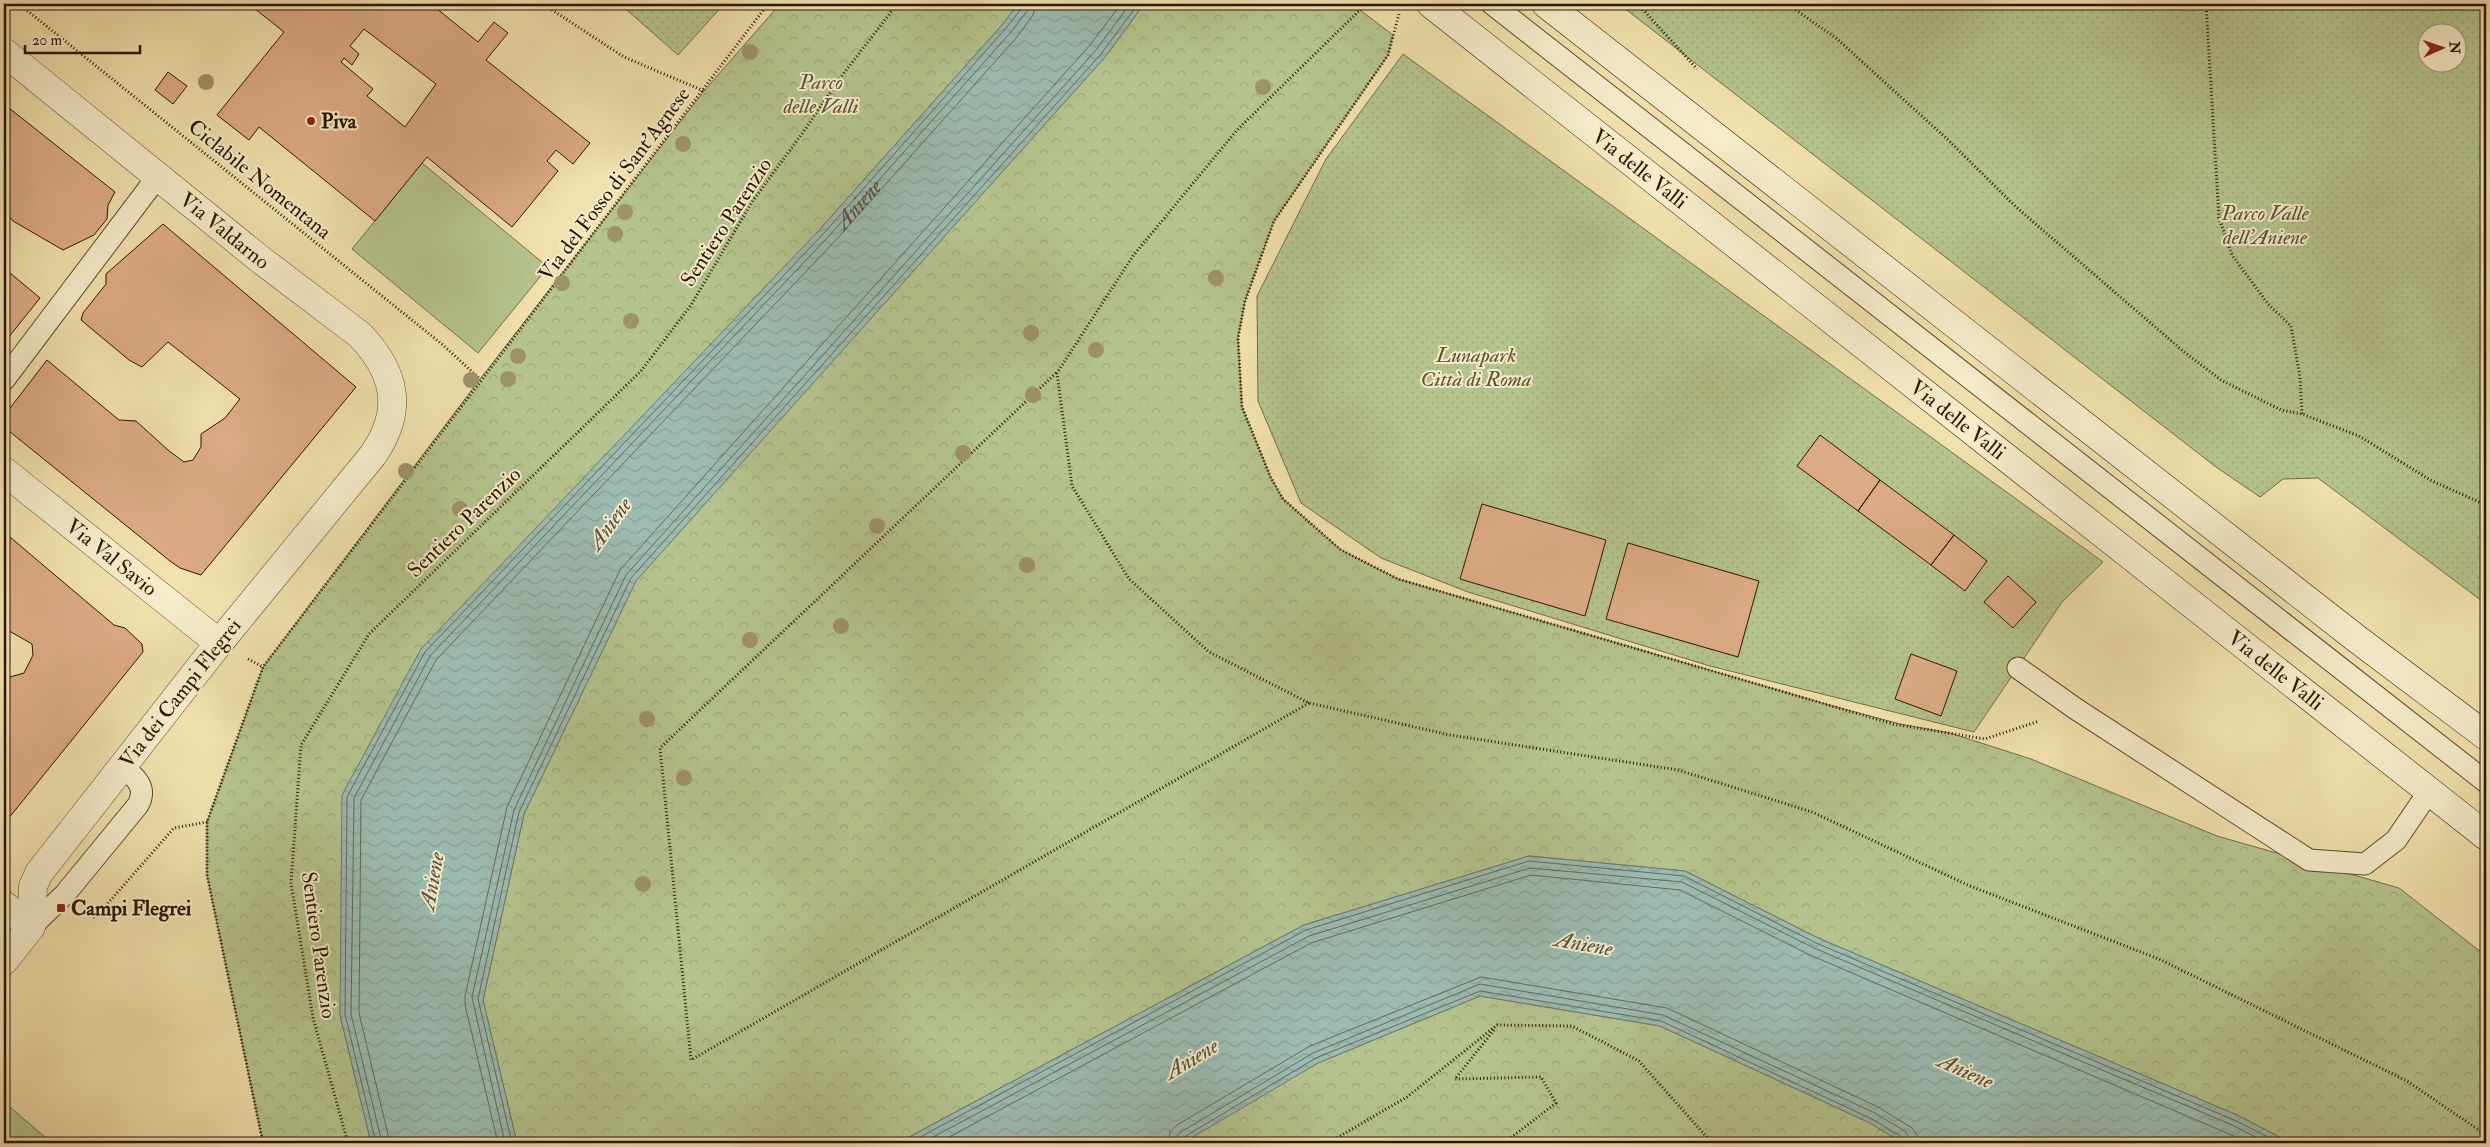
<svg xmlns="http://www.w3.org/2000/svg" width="2490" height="1147" font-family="'IM FELL Double Pica',serif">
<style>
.green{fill:url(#green-dots);stroke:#706c48;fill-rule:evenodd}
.forest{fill:url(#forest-crowns);stroke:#706c48}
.pitch{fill:#b5c48e;stroke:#706c48}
.water{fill:url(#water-waves);stroke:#6e796b}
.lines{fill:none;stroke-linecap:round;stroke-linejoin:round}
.shore{stroke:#63685a;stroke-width:1}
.building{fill:#dcab85;stroke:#2a1501;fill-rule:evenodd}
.lane-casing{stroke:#5c482c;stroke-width:23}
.street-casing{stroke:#5c482c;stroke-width:29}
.secondary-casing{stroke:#2a1501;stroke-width:29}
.path{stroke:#2a1501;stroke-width:3;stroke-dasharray:1 2.5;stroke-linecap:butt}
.lane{stroke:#f6ecca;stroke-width:21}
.street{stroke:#f6ecca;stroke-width:28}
.secondary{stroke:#f6ecca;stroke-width:28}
.tree{fill:#9e9269}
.poi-dot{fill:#8f2418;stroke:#f6ecca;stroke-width:2}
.labels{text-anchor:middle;stroke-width:4;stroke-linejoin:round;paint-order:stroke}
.park-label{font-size:21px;font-style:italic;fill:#5b5232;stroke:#f6ecca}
.poi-label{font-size:21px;font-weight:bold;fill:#2a1501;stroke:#f6ecca;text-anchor:start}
.street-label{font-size:21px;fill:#2a1501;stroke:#f6ecca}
.water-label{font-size:22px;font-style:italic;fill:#524f3f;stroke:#f6ecca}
</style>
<defs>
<pattern id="green-dots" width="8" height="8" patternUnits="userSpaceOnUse" patternTransform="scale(1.25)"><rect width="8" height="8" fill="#b5c48e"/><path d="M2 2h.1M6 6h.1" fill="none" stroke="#9ca879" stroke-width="1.8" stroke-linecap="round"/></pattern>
<pattern id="forest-crowns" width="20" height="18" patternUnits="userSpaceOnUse" patternTransform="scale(1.25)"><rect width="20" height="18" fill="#b5c48e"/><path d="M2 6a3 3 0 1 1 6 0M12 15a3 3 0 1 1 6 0" fill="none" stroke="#9ca879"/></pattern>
<pattern id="water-waves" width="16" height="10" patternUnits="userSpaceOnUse" patternTransform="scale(1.25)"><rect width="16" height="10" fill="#9cbcb2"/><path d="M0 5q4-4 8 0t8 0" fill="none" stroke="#87a197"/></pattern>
</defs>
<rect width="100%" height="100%" fill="#f1e1ad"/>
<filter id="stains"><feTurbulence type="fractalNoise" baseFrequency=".004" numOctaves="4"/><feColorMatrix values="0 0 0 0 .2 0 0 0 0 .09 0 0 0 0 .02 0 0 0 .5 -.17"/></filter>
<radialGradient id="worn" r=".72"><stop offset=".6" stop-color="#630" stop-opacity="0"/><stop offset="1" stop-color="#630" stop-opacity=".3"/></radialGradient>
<path class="green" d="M620,4h104l-46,51z
M1619,4h867v600l-168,-126 -35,1 -23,18 -44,-30zM2428,32h30v30h-30z
M1403,54l700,508 -41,40 -88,130 -264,-66 -242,-74 -87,-34 -80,-55 -43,-102 -1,-105 69,-137z"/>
<path class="forest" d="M780,4h238l-16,21 -181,203 -481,787 31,128h-108l-56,-268v-53l56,-155 217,-288 224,-288z
M1144,4h208l41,31 -5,20 -114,166 -29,80 -7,37 4,69 29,71 12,21 58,51 57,29 431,126 71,19 50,9 81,26 186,77 182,52 87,68v187h-195l-54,-28 -419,-177 -133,-67 -156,-15 -225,69 -406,218h-381l-34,-143 41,-186 112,-234 469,-523z
M1480,996l180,30 210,97 33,20h-724l139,-80z"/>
<path class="pitch" d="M422,163l126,104 -70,86 -126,-104z
M4,1102l48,41h-48z"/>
<path class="water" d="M1018,4h126l-39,53 -469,524 -112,233 -41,186 34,143h-146l-31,-128 2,-220 79,-146 400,-421 181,-203z
M1529,856l156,15 133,67 419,177 54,28h-388l-33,-20 -210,-97 -180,-30 -162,67 -135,80h-285l406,-218z"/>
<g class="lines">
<g class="shore">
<path d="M376,1143l-31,-129 2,-217 78,-145 400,-420 181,-204 15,-19 1,-5"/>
<path id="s1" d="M382,1143l-31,-129 3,-216 76,-142 399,-420 182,-204 16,-21 1,-7"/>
<path d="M390,1143l-31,-130 2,-213 75,-140 399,-419 182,-204 16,-22 3,-11"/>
<path d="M498,1143l-33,-138v-9l42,-189 113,-237 470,-525 31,-41"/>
<path d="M505,1143l-33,-146 42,-187 112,-235 470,-525 34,-46"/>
<path d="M512,1143l-34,-144 41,-187 112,-234 470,-524 37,-50"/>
<path d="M909,1143l397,-213 223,-69 155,15 132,67 418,177 46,23"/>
<path d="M922,1143l387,-207 221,-68 152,14 132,66 418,177 35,18"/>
<path d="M938,1143l373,-200 220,-68 149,15 130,65 440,188"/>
<path d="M1168,1143l2,-11 7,-7 133,-79 171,-69 186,31 211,99 34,21 5,7 1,8"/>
<path d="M1175,1143l1,-6 5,-5 132,-79 167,-69 183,31 212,98 31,19 5,11"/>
<path d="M1182,1143l2,-6 132,-79 164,-67 181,30 211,98 30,18 2,6"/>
</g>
</g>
<path class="building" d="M249,4h182l47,38 16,-20 14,11 -22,27 104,83 -17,21 -17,-14 -9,11 11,10 -46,56 -85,-70 -52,64 -116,-94 -10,13 -32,-25 67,-83zM364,29l72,55 -31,43 -38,-31 6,-7 -32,-27 3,-4 8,7 7,-11 -9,-8z
M168,72l19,14 -14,18 -18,-14z
M4,104l111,88 -7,13 -1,14 -13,16 -31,15 -50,-29 -9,-11z
M163,224l193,163 -155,188 -21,-7 -10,-7 -166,-134v-11l43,-56 72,60 17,1 32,29 16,12 9,-2 8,-13v-13l24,-16 15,-19 -72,-57 -26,25 -13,-7 -48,-40 2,-7 23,-29v-10z
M4,268l36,30 -36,45z
M1820,435l60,45 -22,31 -61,-45z
M1880,480l74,55 -23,30 -73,-54z
M1482,504l124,36 -21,76 -125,-37z
M4,532l110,93 11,3 17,16 1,8 -139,172v-138l6,-9 14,-4 9,-18 -1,-11 -28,-16z
M1954,535l33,26 -22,30 -34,-26z
M1628,543l131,38 -21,76 -132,-38z
M2008,576l28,26 -23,26 -29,-26z
M1911,654l46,17 -16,45 -46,-17z"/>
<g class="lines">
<defs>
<path id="lane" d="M1492,4l994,778
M4,380l154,-204
M2018,668l58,41 233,151 56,4 31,-24 34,-50
M31,927l34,-33 73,-89c10,-18 -3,-28 -16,-39"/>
<g id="street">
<path id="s2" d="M4,52l257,208 99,75c36,38 44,75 13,120l-154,188 -180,230 -6,13 -2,41 -27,34"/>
<path id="s3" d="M4,471l215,172"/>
<path d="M4,905l27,22"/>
</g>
<g id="secondary">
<path id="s4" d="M1431,4l1055,832"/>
<path d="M1546,4l811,635 129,97"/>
</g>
</defs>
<use href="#lane" class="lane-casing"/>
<use href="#street" class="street-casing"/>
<use href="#secondary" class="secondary-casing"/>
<path class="path" d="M19,4l424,341 37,34
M543,4l81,53 80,34
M1366,4l-129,126 -104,126 -76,117 15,113 57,93 80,73 100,51 141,32 228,35 134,42 158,74 189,73 248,122 79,54
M1638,4l59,65
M1787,4l49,34 111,101 69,68 167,144 38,29 60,30 21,4 57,22 73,45 54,24
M2206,4l13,214 13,37 36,49 23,22 9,51 2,37
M1399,14l-11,41 -114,166 -29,80 -7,37 4,69 29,71 12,21 58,51 57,29 495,145 92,15 54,-18
M1056,373l-396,375 31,312 618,-357
M248,659l15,8
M88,913l7,5 79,-90 33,-6
M1494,1030l-39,49 86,-2 15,26 -52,40
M263,1143l-56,-268v-53l56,-155 505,-663
M348,1143l-35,-125 -22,-135 10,-138 68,-111 272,-263 50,-66 61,-103 52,-71 34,-50 59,-77
M1328,1143l79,-46 90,-72 75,1 67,35 73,82"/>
<use href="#lane" class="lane"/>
<use href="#street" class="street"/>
<use href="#secondary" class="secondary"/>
</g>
<g class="tree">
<circle cx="750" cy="52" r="8"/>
<circle cx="206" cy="82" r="8"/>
<circle cx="1263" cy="87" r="8"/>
<circle cx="683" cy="144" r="8"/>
<circle cx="625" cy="212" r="8"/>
<circle cx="615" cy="234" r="8"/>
<circle cx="1216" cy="278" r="8"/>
<circle cx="562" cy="283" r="8"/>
<circle cx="631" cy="321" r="8"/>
<circle cx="1031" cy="333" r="8"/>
<circle cx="1096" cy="350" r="8"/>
<circle cx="518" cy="356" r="8"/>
<circle cx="508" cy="379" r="8"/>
<circle cx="471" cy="380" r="8"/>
<circle cx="1033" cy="395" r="8"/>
<circle cx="963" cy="453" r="8"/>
<circle cx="406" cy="471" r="8"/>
<circle cx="460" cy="509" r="8"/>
<circle cx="877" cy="526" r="8"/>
<circle cx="1027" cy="565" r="8"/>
<circle cx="841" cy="626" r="8"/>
<circle cx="750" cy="640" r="8"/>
<circle cx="647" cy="719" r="8"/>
<circle cx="684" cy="778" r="8"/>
<circle cx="643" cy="884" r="8"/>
</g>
<g class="poi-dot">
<circle cx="311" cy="121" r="5"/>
<rect x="56" y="903" width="10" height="10" rx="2.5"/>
</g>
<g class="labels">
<g class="park-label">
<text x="821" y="89">Parco<tspan x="821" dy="24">delle Valli</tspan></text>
<text x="2265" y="220">Parco Valle<tspan x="2265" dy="24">dell'Aniene</tspan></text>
<text x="1476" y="362">Lunapark<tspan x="1476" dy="24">Città di Roma</tspan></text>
</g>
<g class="poi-label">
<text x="321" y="128">Piva</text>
<text x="71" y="915">Campi Flegrei</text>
</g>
<g class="street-label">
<text dy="7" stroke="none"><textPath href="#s4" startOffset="266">Via delle Valli</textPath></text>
<text transform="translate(260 179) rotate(39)" y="7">Ciclabile Nomentana</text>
<text transform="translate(614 184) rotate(-53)" y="7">Via del Fosso di Sant'Agnese</text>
<text transform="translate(726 222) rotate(-57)" y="7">Sentiero Parenzio</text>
<text dy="7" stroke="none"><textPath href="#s2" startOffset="284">Via Valdarno</textPath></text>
<text dy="7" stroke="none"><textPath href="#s4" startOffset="671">Via delle Valli</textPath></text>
<text transform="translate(464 522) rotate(-44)" y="7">Sentiero Parenzio</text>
<text dy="7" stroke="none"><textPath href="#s3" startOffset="138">Via Val Savio</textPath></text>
<text dy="7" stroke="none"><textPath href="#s4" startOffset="1076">Via delle Valli</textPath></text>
<text transform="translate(180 693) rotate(-52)" y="7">Via dei Campi Flegrei</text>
<text transform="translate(319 945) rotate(82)" y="7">Sentiero Parenzio</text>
</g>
<g class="water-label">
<text dy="8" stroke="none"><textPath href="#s1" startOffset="1132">Aniene</textPath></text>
<text transform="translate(609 523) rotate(-54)" y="8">Aniene</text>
<text transform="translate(431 881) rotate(-80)" y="8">Aniene</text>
<text transform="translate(1584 943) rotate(10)" y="8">Aniene</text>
<text transform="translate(1191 1058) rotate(-31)" y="8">Aniene</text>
<text transform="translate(1966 1070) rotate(24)" y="8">Aniene</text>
</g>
</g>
<rect width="2490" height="1147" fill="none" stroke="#f1e1ad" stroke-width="20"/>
<rect x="5" y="5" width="2480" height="1137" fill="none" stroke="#2a1501" stroke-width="2.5"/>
<rect x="10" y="10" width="2470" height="1127" fill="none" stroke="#2a1501"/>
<g transform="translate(2442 48) rotate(88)"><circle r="24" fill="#f6ecca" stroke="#a4967a"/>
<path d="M0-4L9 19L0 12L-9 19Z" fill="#8f2418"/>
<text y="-8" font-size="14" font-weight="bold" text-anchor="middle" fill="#2a1501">N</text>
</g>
<path d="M25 45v8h115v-8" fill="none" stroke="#2a1501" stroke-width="2.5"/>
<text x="32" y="45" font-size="15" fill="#2a1501" stroke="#f6ecca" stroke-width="4" paint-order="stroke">20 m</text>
<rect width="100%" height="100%" filter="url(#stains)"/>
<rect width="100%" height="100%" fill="url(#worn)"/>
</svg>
